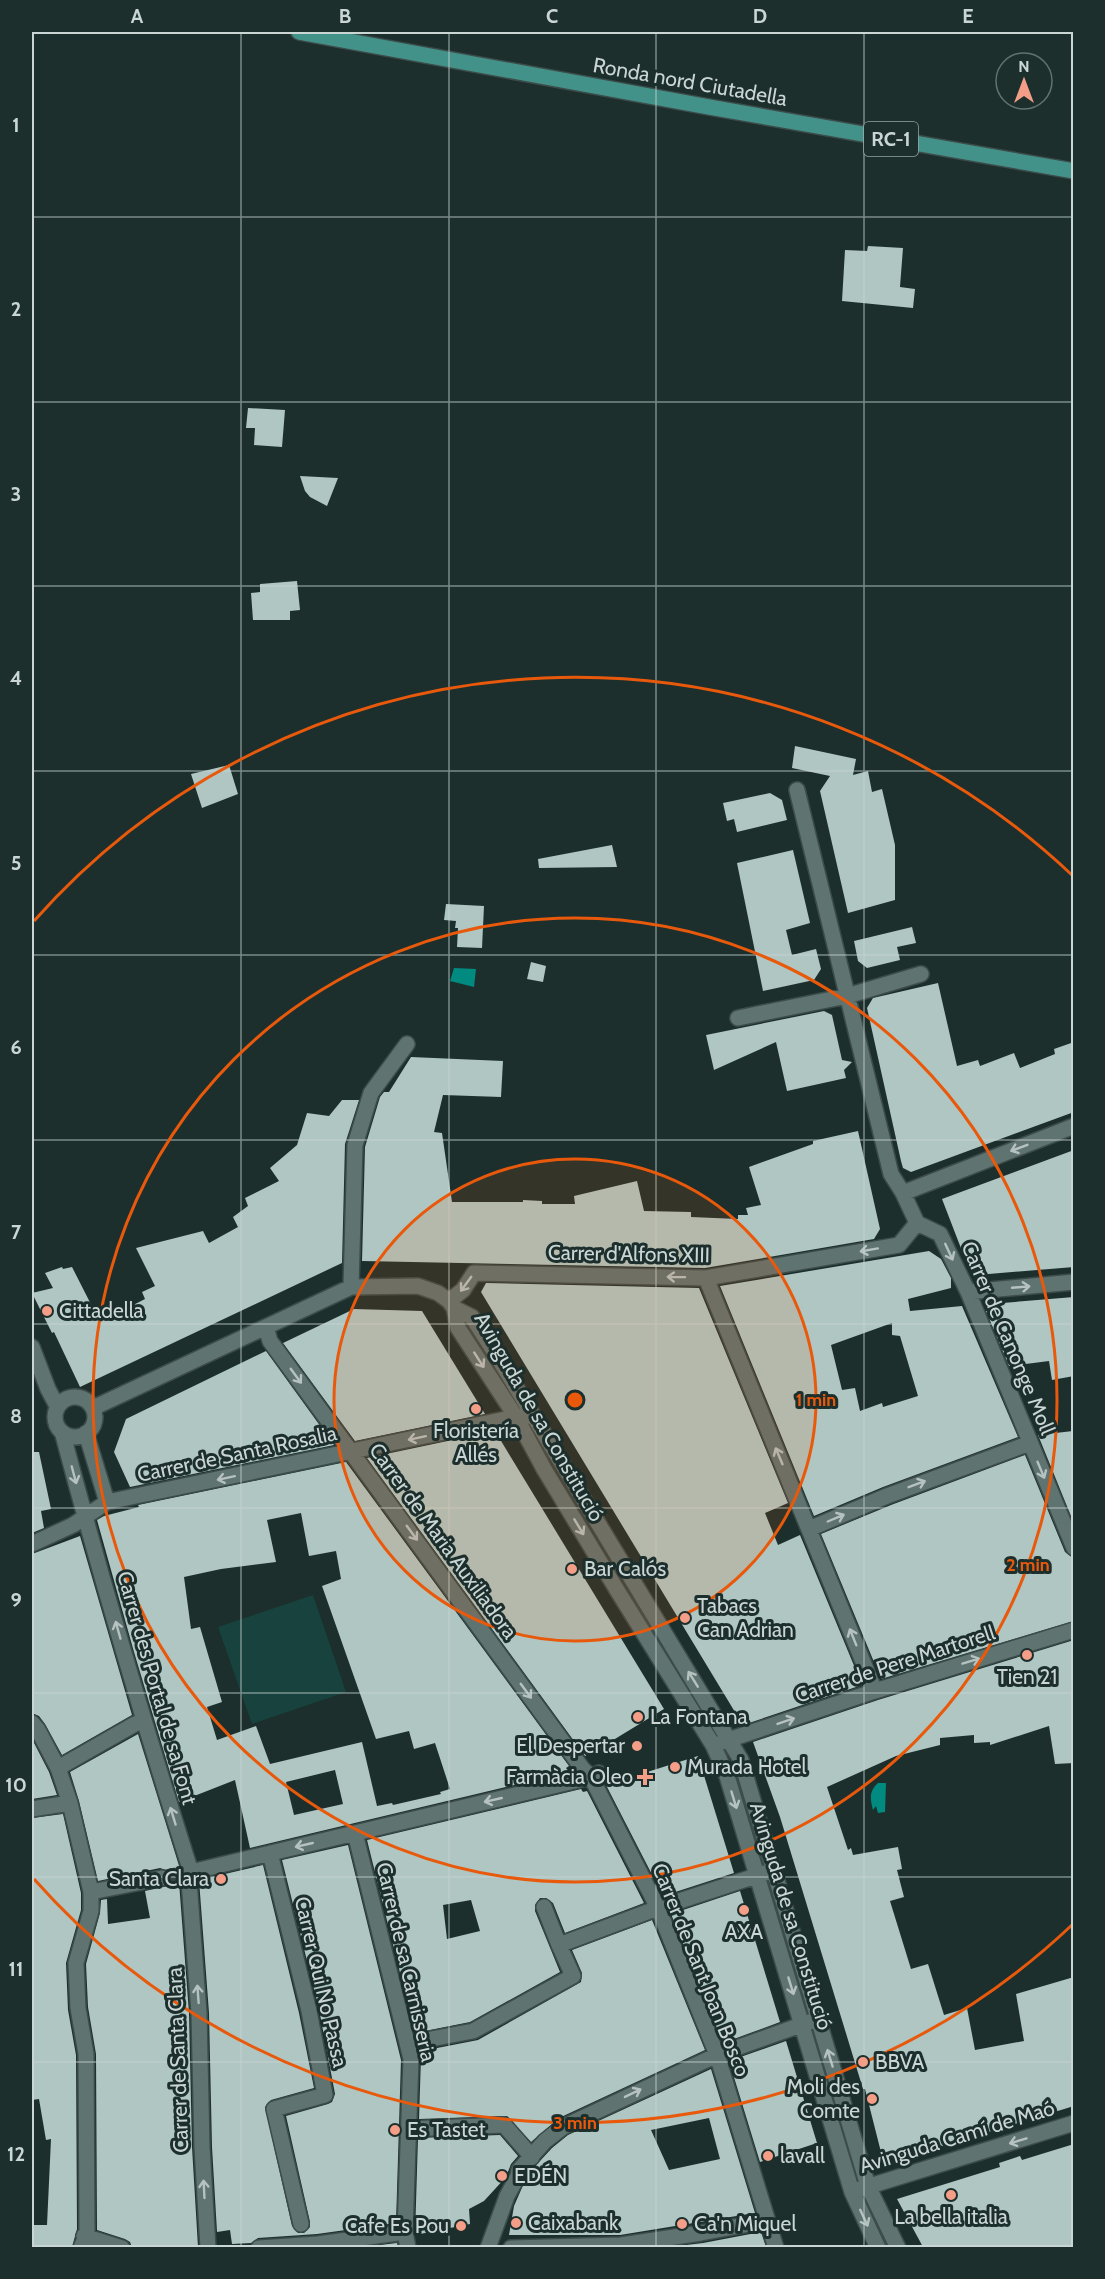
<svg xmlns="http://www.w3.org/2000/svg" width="1105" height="2279" font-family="Cabin,sans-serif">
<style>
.green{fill:#17423d}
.water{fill:#018a7f}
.building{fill:#afc6c2;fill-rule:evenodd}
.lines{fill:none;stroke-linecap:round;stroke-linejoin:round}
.minor-tunnel{stroke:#364846;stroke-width:15;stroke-dasharray:15 8;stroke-linecap:butt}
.minor-casing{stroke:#3c4c4a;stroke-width:18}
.major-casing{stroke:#3c4c4a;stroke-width:18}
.minor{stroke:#5f7370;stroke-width:15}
.major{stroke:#439289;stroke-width:15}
.oneway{stroke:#b5c2c0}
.grid{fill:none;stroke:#cad6d4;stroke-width:1.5;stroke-opacity:0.55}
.ring{fill:none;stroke:#e8590c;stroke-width:3}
.poi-dot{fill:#f49e88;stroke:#1c2f2d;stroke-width:2}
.labels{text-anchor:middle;stroke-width:6;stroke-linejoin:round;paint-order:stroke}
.shield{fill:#1c2f2d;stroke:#96a4a2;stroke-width:1.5}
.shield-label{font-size:20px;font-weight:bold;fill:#cad6d4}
.street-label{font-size:21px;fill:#cad6d4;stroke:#1c2f2d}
.poi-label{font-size:21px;fill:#cad6d4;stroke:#1c2f2d;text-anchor:start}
.centre{fill:#e8590c;stroke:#1c2f2d;stroke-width:3}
.ring-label{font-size:18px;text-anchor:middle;font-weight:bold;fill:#e8590c;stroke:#1c2f2d;stroke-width:6;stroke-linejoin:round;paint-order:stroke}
.neatline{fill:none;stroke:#cad6d4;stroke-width:2}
.grid-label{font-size:20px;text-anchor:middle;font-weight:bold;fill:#cad6d4}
</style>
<rect width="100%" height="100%" fill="#1c2f2d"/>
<path class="green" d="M313,1595l33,97 -94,32 -34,-97z"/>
<path class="water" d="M454,968l22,1 -2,18 -24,-6z
M878,1783h8l-1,29 -7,1 -2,-7 -3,4c-3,-11 -4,-19 5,-27z"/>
<path class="building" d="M868,246l35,2 -3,39 15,2 -2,19 -71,-7 3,-51 22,1z
M248,408l37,2 -3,37 -28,-2 1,-17h-9z
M300,476l38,2 -11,28 -17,-9 -5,-6z
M297,581l3,29 -10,1v9h-37l-2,-27 9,-1v-8z
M795,746l61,13 -3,16 15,-4 4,21 10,-3 13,56v55l-47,13 -28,-122 10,-15 -38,-8z
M229,765l9,29 -36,14 -11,-34z
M770,793l12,7 5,20 -50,12 -3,-13 -7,2 -4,-18z
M612,845l5,22 -78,1 -1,-9z
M793,850l17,73 -24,7 6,25 24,-6 5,20 -7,11 -51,11 -26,-128z
M446,904l38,2 -2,42 -25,-1 1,-19h-3l1,-7 -12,-1z
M912,927l4,16 -19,4 3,13 -33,8 -9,-7 -4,-20z
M531,962l15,4 -3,16 -16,-3z
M938,983l19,83 21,-6 2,6 34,-13 6,15 35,-14 -1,-5 20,-7v70l-163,60 -8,-4 -2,-7 -34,-153 6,-10z
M824,1011l8,4 10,45 10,2 -8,8 2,8 -59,13 -11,-49 -62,28 -8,-35z
M411,1057l92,4 -2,36 -58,-2 -9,37 8,1 10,69h71v-2l19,1v3h33l-1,-8 63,-15 7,30 47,1v5l47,2v-4h10l-2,-7 15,-3 -12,-38 64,-23v-3l45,-10 22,98 -6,10 -169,29 -343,-7 3,-114 15,-50 4,-5h5z
M342,1100h17l-14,44 -3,119 -262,124 -26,-55 -2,1 -20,-40 21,-5 -8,-15 17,-6 1,2 9,-2 28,55 45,-23 -3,-7 13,-6 -19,-38 67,-17 6,12 29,-16 -5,-10 15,-11 -3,-8 34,-17 -9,-13 27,-23 10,-32 22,3z
M1074,1150v117l-97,8 -8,-6 -27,-70z
M929,1251l12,8 10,19v10l-43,11 2,12 52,-5 56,131 -135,50 -69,29 -94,-230zM892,1323v12l8,1 18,60 -35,11 -1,-4 -22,8 -5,-23 -13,2 -11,-45z
M486,1283l213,5 89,215 -23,10 13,32 22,-10 62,150 -116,39 -1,-4 -4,2 -260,-430z
M1074,1297v79l-22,4 -3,-19 -40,5 -23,-55 4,-7z
M354,1309l68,2 63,103 -130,27 -72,-98z
M266,1351l68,94 -204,42 -16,-35 12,-33z
M495,1431l169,278 -54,33 1,2 -10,7 -4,-2 -12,7 -218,-298z
M1073,1431v90l-35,-86z
M32,1452h7l12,57 -10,2 3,17 -12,5z
M1025,1455l40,97 8,6 1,63 -193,58 -60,-145 70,-29z
M346,1462l223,304 -3,2 3,4 -319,76 -15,-68 -56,22 -45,-150 -37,-132 7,-4 35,-9 -1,-2zM301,1513l8,43 27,-5 5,28 -19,7 54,153 33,-8 5,18 21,-6 15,46 -10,3 1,2 -48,11 -1,-2 -15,3 -15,-64 -92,22 -14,-38 -39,14 -10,-33 15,-5 -22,-75 -9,2 -7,-52 37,-8 55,-7 -9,-42zM335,1770l8,34 -49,11 -8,-33z
M80,1536l52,179 -70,40 -17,-31 -6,-8 -7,-3v-159z
M1074,1640v123l-19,1 -6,-38 -59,19v-3l-16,1v-8l-34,3v7l-44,11 -69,31 21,63 3,-2 2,7 45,-8 4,22 -5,1 7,27 -14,4 21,68 17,-5 16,51 23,-7 8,42 49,-9 -8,-47 58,-17v129l-190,58 -19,-75h-2l-83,-272 -27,-75 125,-42z
M138,1734l43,138 -2,10 10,131 3,134 6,100h-66l-2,-5 -5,-3 -28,-9 -1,-176 -8,-47 -2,-43 14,-51 1,-13 6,-1 1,25 42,-6 -5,-27 23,-5 4,-9 -3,-6 -9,-3 -62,13 -19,-80 -9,-29z
M32,1739l17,33 8,23 -25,4z
M698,1756l36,117 -71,23 -57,-111z
M581,1789l2,3 4,-1 57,112 -79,30 -12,-30 -7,-5h-6l-5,7v6l25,61 -90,50 -45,9 -3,10 5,7 5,1 46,-9 103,-58 1,-9 -10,-23 80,-30 53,130 -146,68 -28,24 -24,-26 -88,3 2,-62 -54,-217zM471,1900l9,31 -33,8 -4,-34z
M63,1814l18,79v17l-15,53 2,47 8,45 1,174 -5,18h-40v-22h15l4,-86 -5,1 -7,-41 -7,1v-282z
M348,1845l53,215 -5,163 -79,11 -59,4 -7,5 -19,1 -2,-14 -13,2 -5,-85 -3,-134 -10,-133 64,-15 36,148 15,75 -43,12 -6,7 27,119 6,7h6l6,-6v-5l-24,-106 42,-12 4,-2 3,-8 -16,-85 -37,-149z
M740,1891l40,131 -57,21 -52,-129z
M786,2041l31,102 -57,19 -31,-101z
M711,2069l44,144 -135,22h-111l5,-29 14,-32 24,-26 16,-13zM709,2118l11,41 -51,11 -18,-40z
M500,2135l18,21 -7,8 -5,13 -22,24 -15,8 1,15 -55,11 3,-97z
M1074,2144v103h-151l-26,-48 103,-32 -1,-4 21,-7 2,4z
M761,2232l5,15h-96l33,-4z
M397,2243l1,4h-34z"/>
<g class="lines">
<path class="minor-tunnel" d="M162,1878l29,-6
M413,2042l18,-3"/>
<defs>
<path id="minor" d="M797,790l94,384 12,19 14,30 23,11 28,58 106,256
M738,1018l109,-22 74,-22
M903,1193l171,-67
M706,1278l169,413
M351,1287l4,-142 16,-52 36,-49
M968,1292l106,-10
M449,1301l14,-11 11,-17 232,5 193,-33 18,-22
M454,1308l18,9 27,42 242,401 127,426 30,62
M266,1327l4,14 312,427 9,9 67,131 59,147 59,193
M32,1347l16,42 9,17
M55 1417a20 20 0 1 1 40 0a20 20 0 1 1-40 0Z
M93,1408l258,-121 67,-1 20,7 11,8 5,7 4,20 58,89 28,52 73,121 96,155 14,31 125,416 26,56
M86,1433l21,69
M63,1435c39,147 82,292 128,437
M809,1529l78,-33 143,-53
M32,1544l41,-19 34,-23 409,-85 6,-1 1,3
M32,1723l6,7 20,38 12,35 21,89v19l-15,52 2,45 8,46 1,179 -6,15
M722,1742l153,-51 199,-61
M58,1768l77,-44 9,-3
M32,1809l38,-6
M355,1833l56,226 -6,173 3,16
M270,1853l39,158 16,84 -51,14 27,115
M191,1872l400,-95 8,-4
M191,1872l-2,9 10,132 3,134 6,101
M91,1892l71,-14
M544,1907l15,38
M431,2039l42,-8 100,-55 -14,-31 99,-37 107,-35
M408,2129l96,-4 28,32
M860,2189l214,-66
M84,2236l38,12
M259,2248l59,-4 87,-12
M488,2248l19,-52 11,-20 1,-6 26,-29 18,-14 154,-72 92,-33
M511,2248l110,-3 80,-12 59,-11"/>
<path id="major" d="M299,32l410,75 365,64"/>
</defs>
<use href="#minor" class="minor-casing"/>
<use href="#major" class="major-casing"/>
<use href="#minor" class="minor"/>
<use href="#major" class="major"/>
</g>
<defs><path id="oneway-shaft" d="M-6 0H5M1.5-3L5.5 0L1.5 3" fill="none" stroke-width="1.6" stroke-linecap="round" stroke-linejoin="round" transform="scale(1.5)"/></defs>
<g class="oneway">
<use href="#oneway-shaft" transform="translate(1019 1148) rotate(159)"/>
<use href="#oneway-shaft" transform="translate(869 1250) rotate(170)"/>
<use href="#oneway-shaft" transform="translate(949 1252) rotate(65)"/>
<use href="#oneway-shaft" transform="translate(676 1277) rotate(-179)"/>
<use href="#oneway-shaft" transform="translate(466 1284) rotate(126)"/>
<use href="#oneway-shaft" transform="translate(1021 1287) rotate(-5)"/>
<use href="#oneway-shaft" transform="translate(479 1360) rotate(57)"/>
<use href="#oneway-shaft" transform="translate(296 1376) rotate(54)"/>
<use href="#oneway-shaft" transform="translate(417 1438) rotate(168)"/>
<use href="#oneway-shaft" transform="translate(779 1456) rotate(-113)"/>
<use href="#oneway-shaft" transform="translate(1041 1470) rotate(67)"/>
<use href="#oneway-shaft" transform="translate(74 1475) rotate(75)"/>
<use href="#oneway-shaft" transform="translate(226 1478) rotate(168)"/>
<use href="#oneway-shaft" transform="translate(917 1484) rotate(-21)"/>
<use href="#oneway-shaft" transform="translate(836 1518) rotate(-23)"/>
<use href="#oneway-shaft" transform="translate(579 1527) rotate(59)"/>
<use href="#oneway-shaft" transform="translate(412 1533) rotate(54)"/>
<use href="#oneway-shaft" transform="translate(118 1630) rotate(-106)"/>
<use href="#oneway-shaft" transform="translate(853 1637) rotate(-112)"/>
<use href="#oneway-shaft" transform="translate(971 1661) rotate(-17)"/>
<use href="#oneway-shaft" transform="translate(693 1679) rotate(-122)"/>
<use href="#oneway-shaft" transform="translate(526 1691) rotate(54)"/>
<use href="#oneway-shaft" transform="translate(786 1721) rotate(-19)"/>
<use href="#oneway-shaft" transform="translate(493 1800) rotate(167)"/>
<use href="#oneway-shaft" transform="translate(734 1800) rotate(73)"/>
<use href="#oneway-shaft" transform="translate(173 1816) rotate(-107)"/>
<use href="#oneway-shaft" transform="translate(304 1845) rotate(167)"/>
<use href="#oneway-shaft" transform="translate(791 1986) rotate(73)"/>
<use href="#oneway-shaft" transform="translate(198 1994) rotate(-94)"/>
<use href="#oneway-shaft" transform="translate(830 2058) rotate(-107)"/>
<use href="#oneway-shaft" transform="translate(633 2093) rotate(-26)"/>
<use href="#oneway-shaft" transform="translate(1018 2141) rotate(163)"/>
<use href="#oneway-shaft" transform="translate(204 2189) rotate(-93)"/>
<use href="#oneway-shaft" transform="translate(864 2218) rotate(65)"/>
</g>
<path class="grid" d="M241,32v2216M449,32v2216M656,32v2216M864,32v2216M32,217h1042M32,402h1042M32,586h1042M32,771h1042M32,955h1042M32,1140h1042M32,1324h1042M32,1508h1042M32,1693h1042M32,1877h1042M32,2062h1042"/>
<circle cx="575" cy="1400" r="241" fill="#e8590c" fill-opacity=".12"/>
<g class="ring">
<circle cx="575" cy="1400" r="241"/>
<circle cx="575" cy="1400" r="482"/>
<path d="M1073 1924A723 723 0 0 1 34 1879M34 921A723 723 0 0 1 1073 876"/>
</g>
<g class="poi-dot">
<circle cx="47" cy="1311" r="6"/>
<circle cx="476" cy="1409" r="6"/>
<circle cx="572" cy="1569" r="6"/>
<circle cx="685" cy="1618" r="6"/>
<circle cx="1027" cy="1655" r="6"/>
<circle cx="638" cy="1717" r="6"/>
<circle cx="637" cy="1746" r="6"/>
<circle cx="675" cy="1767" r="6"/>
<path d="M642 1768h6v6h6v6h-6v6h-6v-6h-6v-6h6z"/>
<circle cx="221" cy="1879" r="6"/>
<circle cx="744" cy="1910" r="6"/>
<circle cx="863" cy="2062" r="6"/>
<circle cx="872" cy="2099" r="6"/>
<circle cx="395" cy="2130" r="6"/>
<circle cx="768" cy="2156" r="6"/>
<circle cx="502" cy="2176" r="6"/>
<circle cx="951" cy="2195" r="6"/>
<circle cx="516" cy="2223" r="6"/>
<circle cx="682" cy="2224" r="6"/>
<circle cx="461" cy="2226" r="6"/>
</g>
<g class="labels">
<rect class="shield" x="864" y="122" width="54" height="34" rx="4.5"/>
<g class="shield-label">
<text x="891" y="146">RC-1</text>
</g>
<g class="street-label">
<text transform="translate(690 82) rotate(10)" y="7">Ronda nord Ciutadella</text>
<text transform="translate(629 1254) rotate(1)" y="7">Carrer d'Alfons XIII</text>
<text transform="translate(1008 1338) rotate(67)" y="7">Carrer de Canonge Moll</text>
<text transform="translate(539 1417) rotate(60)" y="7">Avinguda de sa Constitució</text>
<text transform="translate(237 1454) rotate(-12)" y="7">Carrer de Santa Rosalia</text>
<text transform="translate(443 1541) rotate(54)" y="7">Carrer de Maria Auxiliadora</text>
<text transform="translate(895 1664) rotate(-18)" y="7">Carrer de Pere Martorell</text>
<text transform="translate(157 1688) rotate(74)" y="7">Carrer des Portal de sa Font</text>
<text transform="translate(791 1916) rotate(73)" y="7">Avinguda de sa Constitució</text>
<text transform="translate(406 1962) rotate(77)" y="7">Carrer de sa Carnisseria</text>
<text transform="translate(701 1970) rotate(68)" y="7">Carrer de Sant Joan Bosco</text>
<text transform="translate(321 1982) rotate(77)" y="7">Carrer Qui No Passa</text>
<text transform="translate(178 2060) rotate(-92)" y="7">Carrer de Santa Clara</text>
<text transform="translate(957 2137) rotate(-17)" y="7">Avinguda Camí de Maó</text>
</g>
<g class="poi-label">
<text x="59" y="1318">Cittadella</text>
<text x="476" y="1438" text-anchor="middle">Floristería<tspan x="476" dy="24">Allés</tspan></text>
<text x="584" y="1576">Bar Calós</text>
<text x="697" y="1613">Tabacs<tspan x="697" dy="24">Can Adrian</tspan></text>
<text x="1027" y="1684" text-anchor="middle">Tien 21</text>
<text x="650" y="1724">La Fontana</text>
<text x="625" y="1753" text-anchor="end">El Despertar</text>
<text x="687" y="1774">Murada Hotel</text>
<text x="633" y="1784" text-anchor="end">Farmàcia Oleo</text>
<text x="209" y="1886" text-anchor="end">Santa Clara</text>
<text x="744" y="1939" text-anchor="middle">AXA</text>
<text x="875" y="2069">BBVA</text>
<text x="860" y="2094" text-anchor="end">Moli des<tspan x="860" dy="24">Comte</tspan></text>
<text x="407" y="2137">Es Tastet</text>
<text x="780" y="2163">lavall</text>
<text x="514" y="2183">EDÉN</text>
<text x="951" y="2224" text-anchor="middle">La bella italia</text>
<text x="528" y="2230">Caixabank</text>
<text x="694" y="2231">Ca'n Miquel</text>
<text x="449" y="2233" text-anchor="end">Cafe Es Pou</text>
</g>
</g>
<circle cx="575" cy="1400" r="9" class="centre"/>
<g class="ring-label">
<text x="816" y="1406">1 min</text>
<text x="1028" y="1571">2 min</text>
<text x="575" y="2129">3 min</text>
</g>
<rect width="1105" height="2279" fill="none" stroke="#1c2f2d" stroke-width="66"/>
<g transform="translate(1024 81)"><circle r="28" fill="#1c2f2d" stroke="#627270" stroke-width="1.5"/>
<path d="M0-4.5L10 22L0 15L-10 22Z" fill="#f49e88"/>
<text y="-9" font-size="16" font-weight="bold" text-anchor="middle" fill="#cad6d4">N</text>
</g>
<rect x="33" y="33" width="1039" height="2213" class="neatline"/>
<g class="grid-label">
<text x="137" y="23">A</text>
<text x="345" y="23">B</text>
<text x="552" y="23">C</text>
<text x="760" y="23">D</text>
<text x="968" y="23">E</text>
<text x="16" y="132">1</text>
<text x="16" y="316">2</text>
<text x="16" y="501">3</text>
<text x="16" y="685">4</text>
<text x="16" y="870">5</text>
<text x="16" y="1054">6</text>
<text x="16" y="1239">7</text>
<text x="16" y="1423">8</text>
<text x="16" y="1607">9</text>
<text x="16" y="1792">10</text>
<text x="16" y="1976">11</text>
<text x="16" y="2161">12</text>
</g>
</svg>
